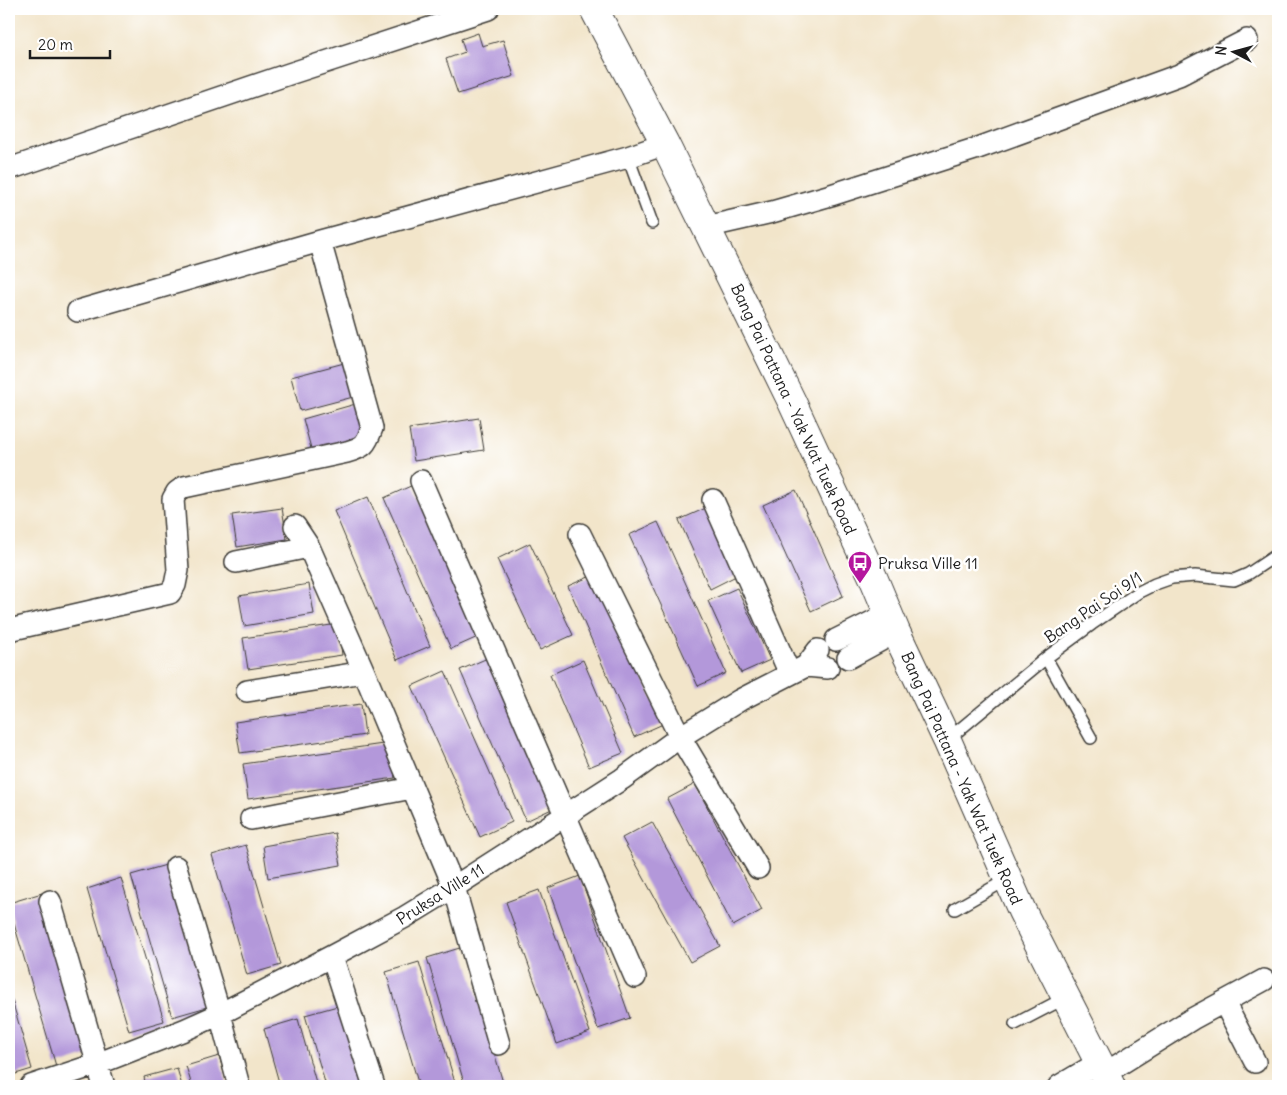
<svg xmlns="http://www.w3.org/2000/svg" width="1287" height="1095" font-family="Delius,sans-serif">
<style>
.building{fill:#b398da}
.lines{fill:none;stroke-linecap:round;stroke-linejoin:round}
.lane-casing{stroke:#3c3a36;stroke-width:14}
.street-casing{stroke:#3c3a36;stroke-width:24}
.secondary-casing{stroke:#3c3a36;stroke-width:30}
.lane{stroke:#fff;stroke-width:11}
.street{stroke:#fff;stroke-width:21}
.secondary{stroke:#fff;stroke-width:28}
.labels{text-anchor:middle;stroke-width:5;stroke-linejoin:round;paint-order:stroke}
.street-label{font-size:16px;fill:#1c1c1c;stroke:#fff}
.poi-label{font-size:16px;fill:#1c1c1c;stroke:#fff;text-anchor:start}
</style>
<rect width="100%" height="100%" fill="#fff"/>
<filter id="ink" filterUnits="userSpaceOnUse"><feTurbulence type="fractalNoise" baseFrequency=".02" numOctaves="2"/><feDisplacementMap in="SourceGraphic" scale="10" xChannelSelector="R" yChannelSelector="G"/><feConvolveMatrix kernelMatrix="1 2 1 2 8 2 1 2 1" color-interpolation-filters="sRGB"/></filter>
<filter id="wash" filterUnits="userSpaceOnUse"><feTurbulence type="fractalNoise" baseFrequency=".0096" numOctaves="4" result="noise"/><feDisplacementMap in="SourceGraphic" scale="20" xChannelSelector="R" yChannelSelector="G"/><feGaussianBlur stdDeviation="1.12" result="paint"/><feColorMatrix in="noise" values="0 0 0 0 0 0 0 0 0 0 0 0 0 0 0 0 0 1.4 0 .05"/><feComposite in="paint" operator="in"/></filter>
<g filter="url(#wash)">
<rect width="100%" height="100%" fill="#f2e5ca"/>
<g id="blocks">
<path class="building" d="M478,33l4,13 21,-6 11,36 -56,18 -12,-35 19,-7 -4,-13z
M348,362l9,34 -57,15 -9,-34z
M359,403l9,33 -56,16 -9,-33z
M479,418l5,32 -70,11 -5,-32z
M413,485l67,151 -29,13 -67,-151z
M796,490l47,106 -32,15 -48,-106z
M368,497l62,149 -33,14 -63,-149z
M282,508l5,31 -50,8 -5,-32z
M706,508l30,68 -26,13 -31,-69z
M658,522l68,151 -28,13 -69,-151z
M530,543l43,92 -33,15 -43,-91z
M598,573l65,151 -29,13 -66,-151z
M309,584l5,30 -70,12 -5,-30z
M737,588l33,72 -29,13 -33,-72z
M338,624l4,31 -94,14 -5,-31z
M490,657l66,150 -30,14 -66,-151z
M583,660l40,93 -34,14 -39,-92z
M445,671l67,151 -32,15 -68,-151z
M361,704l4,31 -125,18 -5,-31z
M390,743l5,35 -147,21 -5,-35z
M695,784l67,126 -29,16 -66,-127z
M652,822l68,124 -30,16 -68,-124z
M335,833l6,32 -73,13 -5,-32z
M246,845l35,120 -34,10 -35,-120z
M166,865l41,142 -35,10 -41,-142z
M580,876l50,142 -32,11 -50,-141z
M121,878l43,143 -35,10 -42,-142z
M539,890l51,142 -33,12 -51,-142z
M42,893l48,162 -34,11 -47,-159v-4z
M463,947l41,139h-39l-38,-128z
M419,962l37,124h-37l-33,-114z
M9,990l23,79 -23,7z
M341,1005l23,81h-38l-21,-71z
M298,1019l19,67h-37l-16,-57z
M219,1056l9,30h-36l-6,-20z
M177,1068l5,18h-36l-2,-9z"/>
</g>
</g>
<g filter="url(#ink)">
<use href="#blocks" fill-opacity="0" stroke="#3c3a36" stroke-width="1"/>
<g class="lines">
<defs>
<path id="lane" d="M628,157l24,66
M1046,658l45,80
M947,740l99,-82 46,-34 47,-32 16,-8 17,-6 23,-2 39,4 14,-6 30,-20
M955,909l53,-30
M1015,1024l50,-26"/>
<path id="street" d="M9,169l280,-95 199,-65
M706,227l66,-15 59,-17 147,-47 201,-73 68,-35
M78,311l242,-70 308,-84 37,-13
M421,481l214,496
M713,500l77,174
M295,526l14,21
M580,534l100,203 78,131
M236,562l73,-15 55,125 90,215 45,157
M9,630l161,-37 5,-8 3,-15 -5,-71 4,-7 7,-5 163,-35c17,-5 19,-7 25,-24l-52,-187
M836,640l52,-26
M848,658l48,-26
M806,666l12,-16
M247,691l117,-19
M251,819l161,-31
M176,867l44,147 19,72
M50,901l54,185
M332,956l42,130
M1224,1002l31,60
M1104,1074l88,-55 72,-39
M31,1086l66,-22 87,-34 36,-16 112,-58 73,-39 49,-30 168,-108 58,-42 60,-37 66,-34 22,2
M1059,1086l39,-23"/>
<path id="secondary" d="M594,9l71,135 126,256 82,177 23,55 51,108 75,171 89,175"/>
</defs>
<use href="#lane" class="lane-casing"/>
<use href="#street" class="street-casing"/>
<use href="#secondary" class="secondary-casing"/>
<use href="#lane" class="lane"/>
<use href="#street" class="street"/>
<use href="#secondary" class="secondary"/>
</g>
</g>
<defs>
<symbol id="bus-pin" viewBox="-11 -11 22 30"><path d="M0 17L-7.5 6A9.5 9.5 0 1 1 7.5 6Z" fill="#b5179e" stroke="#fff"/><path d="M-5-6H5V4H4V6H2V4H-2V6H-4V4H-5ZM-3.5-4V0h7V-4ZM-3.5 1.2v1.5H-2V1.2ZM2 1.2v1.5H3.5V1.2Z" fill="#fff"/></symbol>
</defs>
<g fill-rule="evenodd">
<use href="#bus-pin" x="846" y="549" width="28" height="38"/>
</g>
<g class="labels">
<g class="street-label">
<text transform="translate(794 409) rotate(65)" y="6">Bang Pai Pattana - Yak Wat Tuek Road</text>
<text transform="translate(1093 607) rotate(-34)" y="6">Bang Pai Soi 9/1</text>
<text transform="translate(962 778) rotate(66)" y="6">Bang Pai Pattana - Yak Wat Tuek Road</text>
<text transform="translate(440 894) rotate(-32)" y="6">Pruksa Ville 11</text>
</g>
<g class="poi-label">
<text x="878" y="569">Pruksa Ville 11</text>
</g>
</g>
<rect width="1287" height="1095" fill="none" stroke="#fff" stroke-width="30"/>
<g transform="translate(1234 52) rotate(276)" stroke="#ffffff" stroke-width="4" paint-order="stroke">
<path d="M0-4L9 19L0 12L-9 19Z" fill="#1c1c1c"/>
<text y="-8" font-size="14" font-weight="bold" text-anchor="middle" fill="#1c1c1c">N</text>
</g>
<path d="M30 50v8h80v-8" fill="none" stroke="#1c1c1c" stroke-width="2.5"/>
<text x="38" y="50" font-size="15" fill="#1c1c1c" stroke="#ffffff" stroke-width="4" paint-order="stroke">20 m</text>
</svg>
